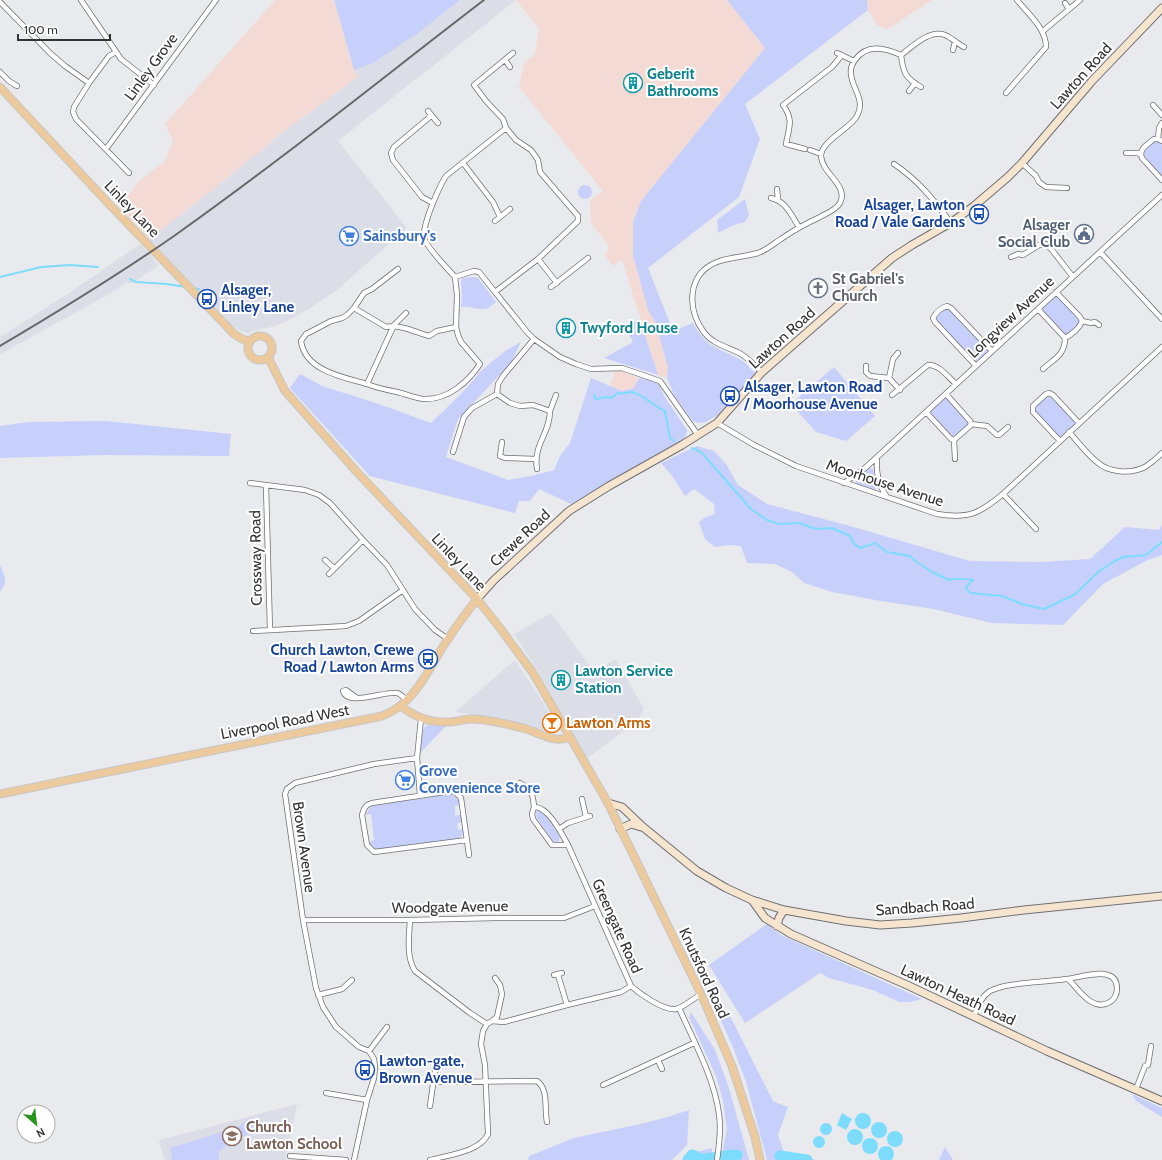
<svg xmlns="http://www.w3.org/2000/svg" width="1162" height="1160" font-family="Cabin,sans-serif">
<style>
.built{fill:#dcdee7}
.industrial{fill:#f4dad5}
.green{fill:#c7cffb}
.water{fill:#7ddcfb}
.lines{fill:none;stroke-linecap:round;stroke-linejoin:round}
.stream{stroke:#7ddcfb;stroke-width:2}
.river{stroke:#7ddcfb;stroke-width:11}
.street-casing{stroke:#707073;stroke-width:6}
.secondary-casing{stroke:#707073;stroke-width:9}
.primary-casing{stroke:#c6c6c6;stroke-width:9}
.street{stroke:#fff;stroke-width:4.5}
.secondary{stroke:#f5e4ce;stroke-width:7}
.primary{stroke:#ecca9d;stroke-width:7}
.rail{stroke:#68686a;stroke-width:2}
.labels{text-anchor:middle;stroke-width:4;stroke-linejoin:round;paint-order:stroke}
.street-label{font-size:15px;fill:#333334;stroke:#fff}
.culture-label{font-size:15px;font-weight:bold;fill:#0d838f;stroke:#fff;text-anchor:start}
.transit-label{font-size:15px;font-weight:bold;fill:#164399;stroke:#fff;text-anchor:start}
.service-label{font-size:15px;font-weight:bold;fill:#4e5e75;stroke:#fff;text-anchor:end}
.shop-label{font-size:15px;font-weight:bold;fill:#366cbe;stroke:#fff;text-anchor:start}
.worship-label{font-size:15px;font-weight:bold;fill:#5b616d;stroke:#fff;text-anchor:start}
.food-label{font-size:15px;font-weight:bold;fill:#c56008;stroke:#fff;text-anchor:start}
.education-label{font-size:15px;font-weight:bold;fill:#785e54;stroke:#fff;text-anchor:start}
</style>
<rect width="100%" height="100%" fill="#e9eaed"/>
<path class="built" d="M460,0h56l-178,141 69,87 -69,61 -29,20 -22,12 -11,5 -24,5 -4,3 -18,-9 -81,-86 52,-40 69,-56 2,-3 86,-63 -4,-7 19,-7 44,-29z
M140,244l13,14 5,8 -25,17h-7l-22,14 -104,57v-17l72,-46z
M551,613l43,59 22,-13 28,50 -7,12 -51,38 -48,-88 -24,-37z
M515,660l44,67 -10,7 -46,-15 -48,-7z
M297,1104l-12,56h-121l-5,-20z"/>
<path class="industrial" d="M275,0h59l20,70 4,7 -86,63 -2,3 -69,56 -52,40 -29,-31 17,-25 28,-22 8,-20 -8,-17z
M516,0h211l38,48 -124,153 -8,21v33l15,54 7,13 13,45 -1,11 -9,-3 -35,-112 -2,-3 -8,6 -9,-12 5,-4 -1,-5 -17,-22 -1,-22 13,-10 -84,-104 5,-24 11,-9 4,-25z
M867,0h65l-44,29 -11,-4 -9,-15z
M615,371h6l18,7 -5,10 -12,3 -12,-5z"/>
<path class="green" d="M334,0h126l-43,34 -44,29 -19,7z
M727,0h140l1,10 -123,94 15,35 -21,58 -91,71 25,63 20,-8c14,26 23,23 46,36 6,3 11,9 16,14l-36,41 -13,8 -8,1 -5,-2 -18,-24 -8,-19 1,-11 -13,-45 -7,-12 -15,-55v-33l8,-21 124,-153z
M1155,141l5,1 2,3v31l-19,-22v-2z
M578 192a7 7 0 1 1 14 0a7 7 0 1 1-14 0Z
M745,199l4,16 -4,7 -11,3 -16,8 -1,-13z
M473,277l5,1 18,24c-3,2 -7,7 -11,7 -7,1 -16,-3 -24,-2l1,-12 -1,-14 2,-3z
M1057,295l23,27c-2,5 -10,12 -15,14l-24,-26z
M947,307l3,2 39,42 -13,12 -39,-42 -1,-3 1,-4z
M640,320l18,55 -54,-17 29,-16 -9,-17z
M521,342l-11,22 -52,55 -12,38 62,23 23,-4 23,-6 6,-14 10,-13 21,-65 31,13 12,-3 5,-10 19,3 6,15 23,34c0,10 -10,13 -17,18l-99,56 -32,-15 -9,12h-11l-4,12 -145,-37 -80,-88 10,-14 22,12 51,16 58,21 33,-32 17,-20 24,-20z
M834,367l41,49 -29,25 -30,-9 -25,-28z
M1049,395l2,2 25,26 -16,15 -25,-26v-5z
M946,397l23,27 -15,14 -25,-25z
M106,421l125,13 -2,22 -124,-1 -105,3v-32l28,-4z
M697,446l17,5 12,13 12,21 29,19 83,22 120,35 72,1 48,-3 35,-32 34,3 3,-5v30l-14,5 -45,24 -40,41 -72,-2 -57,-14 -53,-8 -49,-9 -28,-9 -12,-11 -17,-8 -28,-1 -6,-17 -10,-1 -16,2 -10,-8 -6,-17 7,-5 9,-3 -1,-10 -20,-15 -9,7 -12,-19 -12,-14z
M870,468l3,1 4,18 -3,3 -18,-6v-3z
M0,565c4,9 9,19 0,26z
M430,725l16,1 -26,27 3,-24 3,-3z
M451,794l8,6 1,5 -5,1v9h6l1,7 -5,1 1,7 5,-1 -2,9 -4,2 -83,10 -3,-3 -2,-5 5,-2 -3,-26 -6,1 6,-9z
M537,811l5,1 2,2 14,20 2,3 -2,5h-2l-3,-1 -16,-23 -1,-4z
M767,924l14,11 141,64 -12,3h-11l-26,-12 -44,-12 -9,-5 -75,50 -36,-58z
M691,1012l24,38 14,38 20,72h-28l6,-31 -4,-28 -7,-25 -27,-59z
M717,1012h11l45,89 15,6 -10,28 7,20 32,5h-50l-21,-78 -14,-37z
M1132,1094l30,14v9l-26,-16z
M689,1110l-2,35 -15,15h-144l1,-4 45,-18 71,-15 26,-7z
M250,1117l4,15c-13,5 -24,9 -35,20v8h-47l-2,-12 68,-21z
M945,1147l8,13h-14z
M712,1148v11l-29,1 10,-7z"/>
<path class="water" d="M842,1113l10,6 -6,11 -9,-5z
M855 1121a8 8 0 1 1 16 0a8 8 0 1 1-16 0Z
M871 1130a8 8 0 1 1 16 0a8 8 0 1 1-16 0Z
M820 1129a6 6 0 1 1 12 0a6 6 0 1 1-12 0Z
M847 1137a8 8 0 1 1 16 0a8 8 0 1 1-16 0Z
M887 1139a8 8 0 1 1 16 0a8 8 0 1 1-16 0Z
M813 1142a6 6 0 1 1 12 0a6 6 0 1 1-12 0Z
M862 1146a8 8 0 1 1 16 0a8 8 0 1 1-16 0Z
M878 1154a8 8 0 1 1 16 0a8 8 0 1 1-16 0Z"/>
<g class="lines">
<path class="stream" d="M0,277l41,-10 29,-2 28,2
M130,279l6,3 31,2 19,3
M192,288l7,1
M594,395l2,4 9,-2 6,1 7,-5c6,1 8,-1 13,-1 9,0 24,15 34,19l5,27 4,3
M692,448l9,4 50,57 16,11 12,4 20,-1 17,6 16,-1 18,8 5,9 6,3 14,-5 12,9 23,4 8,7 16,10 15,7c5,-2 18,-1 24,0l-7,7 1,3 4,3 31,3 20,8 22,5 30,-14 24,-23 15,-10 10,-5 23,-2 16,-13"/>
<path class="river" d="M780,1156l27,4
M688,1160l4,-5 3,1v3c14,1 27,-4 42,-4"/>
<defs>
<path id="street" d="M81,0l40,59 33,26
M0,2l50,51 15,13 24,17
M1065,3l4,6
M1043,31l37,-31
M953,50l2,-9
M116,52l-7,4 -20,27 -15,24 -1,5 3,7 53,54
M837,53l17,8
M901,55c12,-9 29,-26 44,-20 7,3 13,9 19,12
M901,55c2,17 4,23 20,32
M505,60l5,7
M0,72l9,9 8,5
M909,91l6,-8
M1006,93l40,-46c0,-19 -18,-33 -29,-47
M1153,105l9,10
M428,111l10,12
M431,116l-37,31 -3,6 2,7 29,37 11,6
M506,128l-60,48c-7,11 -24,49 -22,62 3,10 23,30 31,39l19,-6 5,1 48,60 7,7 26,18 16,7 15,5 31,-1 38,13 38,54
M1158,139l1,-11 3,-5
M1162,141l-4,-2h-4c-6,5 -16,10 -12,19l20,22
M106,149l110,-149
M805,149l-19,-5c3,-17 8,-24 -3,-39l49,-38 10,-12
M810,150l11,4
M1126,153h11l3,1
M463,163l30,39 7,15
M1022,163l14,13 3,6 7,5 21,1
M894,164c24,16 40,36 57,59
M777,189l1,10
M771,198c15,3 20,17 28,29
M495,221l15,-12
M1100,252l62,67
M1011,257l7,-3 5,1 16,-10 7,-1 6,6 21,27
M538,259l19,24
M398,269l-26,20 -8,4 -10,15 -7,7 -5,3 -11,3 -19,10 -6,3 -5,7c4,30 42,36 66,43l27,-59 12,-12
M551,287l37,-29
M495,292l43,-33 40,-38v-5l-38,-44 -2,-12 -7,-10 -15,-10 -10,-12 -3,-9 -17,-18 -12,-16 39,-32
M354,308l32,19c14,-3 29,5 43,9l8,-5 19,-4
M1038,309l27,29c6,-3 15,-10 17,-17l-2,-4 -24,-25
M1082,321l9,2 4,-1 4,3
M534,339l-31,37 -5,8 -1,10 13,9 10,3 13,-1 17,6c0,23 -17,33 -13,58
M866,366v6l4,4 19,2 11,12
M976,366l-41,-44 -2,-4c3,-6 8,-10 14,-12l4,2 41,43
M1043,369c12,-11 22,-14 22,-31
M762,372c-7,-6 -14,-14 -21,-18 -13,-7 -29,-10 -38,-23 -16,-23 -16,-57 14,-69 13,-5 27,-5 41,-9 9,-3 15,-9 23,-14 13,-9 26,-16 39,-22 7,-4 16,-7 20,-14 9,-18 -18,-29 -19,-47 0,-15 30,-28 36,-40 9,-16 -5,-27 -6,-42 -1,-6 1,-10 4,-14 12,-17 30,-12 46,-5
M889,378l4,-19 5,-6
M367,384c10,4 20,6 30,8 9,2 18,6 27,7 24,1 44,-17 56,-35l-19,-22 -3,-7 -2,-8 1,-32 -2,-18
M892,395l36,-30c11,-1 20,12 28,19
M550,411l6,-16
M926,412l25,27 3,1 16,-14 1,-2 -1,-3 -24,-27
M717,423l37,22 42,21 141,48c31,5 42,0 66,-20l159,-147
M971,424l16,2 10,9h2l9,-8
M1069,432c9,10 18,22 28,30 12,11 34,12 48,5 6,-4 12,-9 17,-14
M954,440l1,19
M1060,441l-27,-29v-6l13,-12 3,-1 4,2 26,28
M502,442l-2,14 5,2 31,1
M453,452l11,-35 8,-9 25,-14
M877,457c-1,16 1,27 10,40
M250,483l55,7 14,5 11,8 33,37 24,25 28,44 20,21 13,9
M844,483l20,-14 298,-274
M266,486l4,144
M1003,494l33,35
M325,560l9,8
M329,574l34,-34
M253,631l93,-5 13,-5 44,-31
M357,698l-11,-8 -3,1c4,16 41,0 54,2 4,1 7,5 10,8
M520,783c12,7 13,11 14,24
M420,795l-3,-37 4,-39
M582,799l4,18
M559,829l9,-6 22,-7
M467,840l-93,12 -7,-7 -5,-30 2,-6 3,-4 5,-2 79,-12 4,1 6,6 8,57
M568,845h-16l-19,-26 -1,-5 2,-7c14,-1 28,27 34,38l63,141c9,8 33,25 45,23 8,-2 18,-11 25,-15
M303,920h107l86,-2h68l31,-12
M410,920c-1,17 -4,37 5,51l55,42 17,11 5,-3 12,1 63,-17 54,-13 10,-6
M554,975l8,-2
M558,975l9,30
M318,995l24,-6 10,-9
M679,1008c15,34 35,69 40,106 2,13 0,33 -2,46
M974,1016c4,-10 7,-19 16,-25 5,-2 10,-4 15,-5 20,-4 41,-4 61,-7 11,-1 32,-8 42,-4 7,2 9,8 9,14 0,5 -3,11 -7,13 -18,11 -32,-14 -42,-23
M492,1021l5,-4 5,-23 -2,-9 -5,-7
M369,1051l18,-24
M658,1060l4,9
M434,1081l10,1 93,-1c12,9 7,27 10,41
M603,1085l91,-42
M1136,1089l9,-23 3,-1 3,-19
M326,1093l41,7
M430,1106l6,-43
M290,1156l56,4
M354,1160l13,-60 7,-22 1,-11 -1,-8 -5,-8 -10,-4 -23,-20 -13,-20 -7,-19 -13,-68 -18,-126 2,-5 8,-6 79,-19 43,-6
M430,1160c18,-5 50,-8 58,-26l-3,-69 -4,-21 2,-13 4,-7"/>
<path id="secondary" d="M477,599l17,-19 75,-69 40,-25 73,-41 35,-22 45,-51 130,-114 20,-13 40,-23 22,-16 34,-29 14,-14 70,-82 70,-73
M608,803l14,4 21,20 54,44 29,17 26,12 32,10 62,11 34,4 32,-2 49,-5 63,-8 138,-14
M620,829l11,-5 10,3
M752,900l13,18 26,16 116,51 140,66 115,50
M777,926l2,-8 5,-8"/>
<path id="primary" d="M0,87l109,117 125,130 8,5 8,2
M248 348a12 12 0 1 1 24 0a12 12 0 1 1-24 0Z
M268,357l17,34 71,80 121,128 23,29 33,45 75,130 93,191 31,72 23,71 5,23
M401,706c15,12 30,17 48,16 8,0 15,-3 22,-3 17,0 35,5 52,9 15,4 31,16 46,9
M0,794l382,-78c35,-13 46,-48 66,-77 9,-14 19,-27 29,-40"/>
</defs>
<use href="#street" class="street-casing"/>
<use href="#secondary" class="secondary-casing"/>
<use href="#primary" class="primary-casing"/>
<use href="#street" class="street"/>
<use href="#secondary" class="secondary"/>
<use href="#primary" class="primary"/>
<path class="rail" d="M0,346c59,-35 118,-71 174,-110 106,-75 207,-157 310,-236"/>
</g>
<defs>
<symbol id="building-ring" viewBox="-11 -11 22 22"><circle r="9.5" fill="#fff" stroke="#0f9aa8" stroke-width="1.5"/><path d="M-4-6H4V6H1V3H-1V6H-4ZM-2.5-4.3h1.7v1.8h-1.7ZM.8-4.3h1.7v1.8H.8ZM-2.5-1h1.7V.8h-1.7ZM.8-1h1.7V.8H.8Z" fill="#0f9aa8"/></symbol>
<symbol id="bus-ring" viewBox="-11 -11 22 22"><circle r="9.5" fill="#fff" stroke="#1a4fb4" stroke-width="1.5"/><path d="M-5-6H5V4H4V6H2V4H-2V6H-4V4H-5ZM-3.5-4V0h7V-4ZM-3.5 1.2v1.5H-2V1.2ZM2 1.2v1.5H3.5V1.2Z" fill="#1a4fb4"/></symbol>
<symbol id="civic-ring" viewBox="-11 -11 22 22"><circle r="9.5" fill="#fff" stroke="#5c6f8a" stroke-width="1.5"/><path d="M-.6-6.5H3V-4.5H.6V-3L4-1V1h2V6H-6V1h2V-1L-.6-3ZM-1.2 2.5V6h2.4V2.5Z" fill="#5c6f8a"/></symbol>
<symbol id="supermarket-ring" viewBox="-11 -11 22 22"><circle r="9.5" fill="#fff" stroke="#3f7fe0" stroke-width="1.5"/><path d="M-6-5.5h2.5l.6 2H6L4.5 2H-2.5L-4.4-4H-6ZM-1.5 3.2a1.3 1.3 0 1 0 .1 0ZM3 3.2a1.3 1.3 0 1 0 .1 0Z" fill="#3f7fe0"/></symbol>
<symbol id="church-ring" viewBox="-11 -11 22 22"><circle r="9.5" fill="#fff" stroke="#6b7280" stroke-width="1.5"/><path d="M-1.2-6h2.4v3.5h3.3v2.4h-3.3V6h-2.4V-.1h-3.3v-2.4h3.3Z" fill="#6b7280"/></symbol>
<symbol id="bar-ring" viewBox="-11 -11 22 22"><circle r="9.5" fill="#fff" stroke="#e8710a" stroke-width="1.5"/><path d="M-6-5H6L.8 .8V4.5H3.5V6h-7V4.5H-.8V.8Z" fill="#e8710a"/></symbol>
<symbol id="school-ring" viewBox="-11 -11 22 22"><circle r="9.5" fill="#fff" stroke="#8d6e63" stroke-width="1.5"/><path d="M0-5L7-2L0 1L-7-2ZM-4 1L0 2.5L4 1V4Q0 6-4 4Z" fill="#8d6e63"/></symbol>
</defs>
<g fill-rule="evenodd">
<use href="#building-ring" x="622" y="72" width="22" height="22"/>
<use href="#bus-ring" x="968" y="203" width="22" height="22"/>
<use href="#civic-ring" x="1073" y="223" width="22" height="22"/>
<use href="#supermarket-ring" x="338" y="225" width="22" height="22"/>
<use href="#church-ring" x="807" y="277" width="22" height="22"/>
<use href="#bus-ring" x="196" y="288" width="22" height="22"/>
<use href="#building-ring" x="555" y="317" width="22" height="22"/>
<use href="#bus-ring" x="719" y="385" width="22" height="22"/>
<use href="#bus-ring" x="417" y="648" width="22" height="22"/>
<use href="#building-ring" x="550" y="669" width="22" height="22"/>
<use href="#bar-ring" x="541" y="712" width="22" height="22"/>
<use href="#supermarket-ring" x="394" y="769" width="22" height="22"/>
<use href="#bus-ring" x="354" y="1059" width="22" height="22"/>
<use href="#school-ring" x="221" y="1125" width="22" height="22"/>
</g>
<g class="labels">
<g class="street-label">
<text transform="translate(151 67) rotate(-54)" y="5">Linley Grove</text>
<text transform="translate(1081 76) rotate(-48)" y="5">Lawton Road</text>
<text transform="translate(132 209) rotate(46)" y="5">Linley Lane</text>
<text transform="translate(1011 317) rotate(-43)" y="5">Longview Avenue</text>
<text transform="translate(782 338) rotate(-42)" y="5">Lawton Road</text>
<text transform="translate(885 483) rotate(18)" y="5">Moorhouse Avenue</text>
<text transform="translate(520 538) rotate(-43)" y="5">Crewe Road</text>
<text transform="translate(256 558) rotate(-91)" y="5">Crossway Road</text>
<text transform="translate(459 562) rotate(47)" y="5">Linley Lane</text>
<text transform="translate(285 722) rotate(-11)" y="5">Liverpool Road West</text>
<text transform="translate(304 847) rotate(82)" y="5">Brown Avenue</text>
<text transform="translate(450 907) rotate(-1)" y="5">Woodgate Avenue</text>
<text transform="translate(925 907) rotate(-4)" y="5">Sandbach Road</text>
<text transform="translate(617 926) rotate(66)" y="5">Greengate Road</text>
<text transform="translate(704 973) rotate(65)" y="5">Knutsford Road</text>
<text transform="translate(958 995) rotate(25)" y="5">Lawton Heath Road</text>
</g>
<g class="culture-label">
<text x="647" y="79">Geberit<tspan x="647" dy="17">Bathrooms</tspan></text>
<text x="580" y="333">Twyford House</text>
<text x="575" y="676">Lawton Service<tspan x="575" dy="17">Station</tspan></text>
</g>
<g class="transit-label">
<text x="965" y="210" text-anchor="end">Alsager, Lawton<tspan x="965" dy="17">Road / Vale Gardens</tspan></text>
<text x="221" y="295">Alsager,<tspan x="221" dy="17">Linley Lane</tspan></text>
<text x="744" y="392">Alsager, Lawton Road<tspan x="744" dy="17">/ Moorhouse Avenue</tspan></text>
<text x="414" y="655" text-anchor="end">Church Lawton, Crewe<tspan x="414" dy="17">Road / Lawton Arms</tspan></text>
<text x="379" y="1066">Lawton-gate,<tspan x="379" dy="17">Brown Avenue</tspan></text>
</g>
<g class="service-label">
<text x="1070" y="230">Alsager<tspan x="1070" dy="17">Social Club</tspan></text>
</g>
<g class="shop-label">
<text x="363" y="241">Sainsbury's</text>
<text x="419" y="776">Grove<tspan x="419" dy="17">Convenience Store</tspan></text>
</g>
<g class="worship-label">
<text x="832" y="284">St Gabriel's<tspan x="832" dy="17">Church</tspan></text>
</g>
<g class="food-label">
<text x="566" y="728">Lawton Arms</text>
</g>
<g class="education-label">
<text x="246" y="1132">Church<tspan x="246" dy="17">Lawton School</tspan></text>
</g>
</g>
<g transform="translate(36 1124) rotate(152)"><circle r="19" fill="#ffffff" stroke="#adadae"/>
<path d="M0-3L7 15L0 10L-7 15Z" fill="#28941e"/>
<text y="-6" font-size="11" font-weight="bold" text-anchor="middle" fill="#333334">N</text>
</g>
<path d="M18 34v6h92v-6" fill="none" stroke="#333334" stroke-width="2"/>
<text x="24" y="34" font-size="12" fill="#333334" stroke="#ffffff" stroke-width="3" paint-order="stroke">100 m</text>
</svg>
